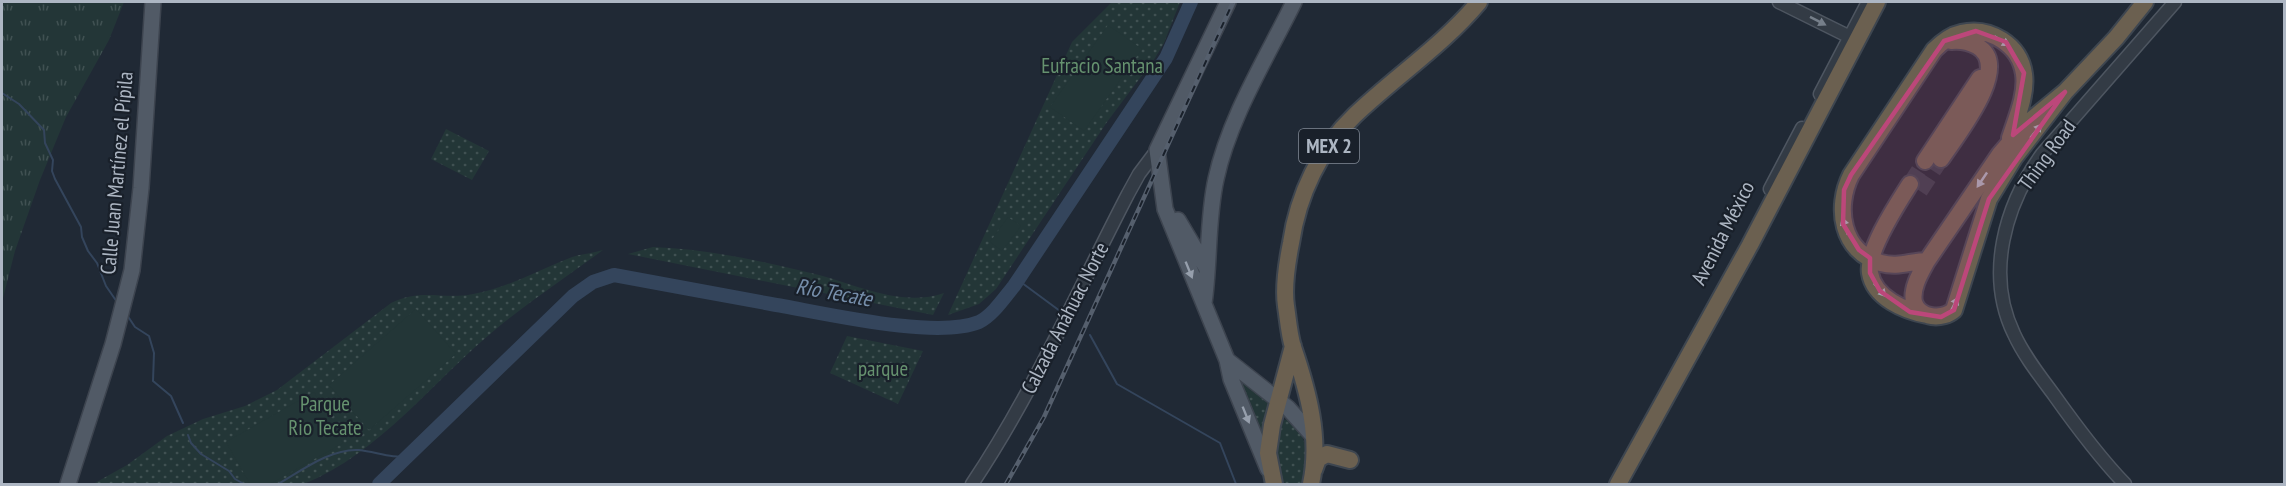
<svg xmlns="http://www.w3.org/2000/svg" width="2286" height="486" font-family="'PT Sans Narrow',sans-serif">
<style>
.grass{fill:url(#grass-tufts)}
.park{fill:url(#park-dots)}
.pitch{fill:#233637}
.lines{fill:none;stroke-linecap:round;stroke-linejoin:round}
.stream{stroke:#34455c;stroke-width:2}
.river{stroke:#34455c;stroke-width:14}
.highway-tunnel{stroke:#353e4a;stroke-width:16;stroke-dasharray:16 8;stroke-linecap:butt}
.minor-casing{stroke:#4e5661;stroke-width:15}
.major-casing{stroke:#3d444f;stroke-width:18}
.highway-casing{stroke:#3e4650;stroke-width:20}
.minor{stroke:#333b45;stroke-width:12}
.major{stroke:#515a66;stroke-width:15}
.highway{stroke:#6b6050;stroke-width:16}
.rail-casing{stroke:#555f6d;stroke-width:4.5}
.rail{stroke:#19202a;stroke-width:2;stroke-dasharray:7;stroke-linecap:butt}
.oneway{fill:#767f8a}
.oneway2{fill:#a6adb8}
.oneway3{fill:#969fac}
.marked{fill:#bc477a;fill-opacity:0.2;stroke:#bc477a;stroke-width:4.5;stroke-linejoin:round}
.labels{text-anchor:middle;stroke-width:4.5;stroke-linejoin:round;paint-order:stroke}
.shield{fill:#19202a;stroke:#818995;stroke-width:1.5}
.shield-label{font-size:20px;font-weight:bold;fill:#adb6c3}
.park-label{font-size:21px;fill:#66926f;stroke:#19202a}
.street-label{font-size:21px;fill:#adb6c3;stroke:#19202a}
.water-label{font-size:22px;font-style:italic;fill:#768eaa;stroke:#19202a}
</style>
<defs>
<pattern id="grass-tufts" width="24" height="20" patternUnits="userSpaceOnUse" patternTransform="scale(1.5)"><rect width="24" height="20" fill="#233637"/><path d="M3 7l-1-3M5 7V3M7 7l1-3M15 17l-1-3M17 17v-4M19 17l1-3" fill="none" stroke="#405152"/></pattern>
<pattern id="park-dots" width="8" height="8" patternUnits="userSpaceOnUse" patternTransform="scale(1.5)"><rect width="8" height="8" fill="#233637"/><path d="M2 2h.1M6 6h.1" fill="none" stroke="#405152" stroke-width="1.8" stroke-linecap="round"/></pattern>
</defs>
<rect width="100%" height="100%" fill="#202935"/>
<path class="grass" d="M2,2h122l-15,38 -43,77 -26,63 -25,71 -13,51z"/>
<path class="park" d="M1112,2h68l-16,41 -9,15 -48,64 -111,167 -17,15 -31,11 124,-273z
M446,129l43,22 -17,29 -41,-21z
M653,247c54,2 109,14 162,27 41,10 86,34 129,19l-11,22 -305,-61z
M603,250c-35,26 -73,51 -107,79 -63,52 -116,124 -192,155h-211l34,-19 40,-29 36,-17 42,-13 32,-16 114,-87c31,-15 51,-3 82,-9 35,-6 65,-24 99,-37 10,-3 21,-4 31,-7z
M847,336l76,15 -25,53 -68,-31z
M1230,369l45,34 -9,46z
M1288,419c23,19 19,40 16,65h-19c-11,-22 -10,-41 -1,-64z"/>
<path class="pitch" d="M1108,25l34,24 -58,82 -34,-24z
M1008,217l13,9 -19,25 -12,-9z
M416,309l40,45 -87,76 -40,-45z
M314,392l29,51 -73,41h-20l-24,-42z"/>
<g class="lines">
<path class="stream" d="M2,93l17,11 25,26 1,13 8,17 -1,11 3,8 26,48 1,10 6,14 9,12 9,23 11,16
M1018,280l42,31
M127,315l8,12 14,9 5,17 -1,28 18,15 12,27
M1090,335l27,49 103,59 16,41
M188,435l3,8 10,11 28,17 6,8 9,5
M278,484c23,-13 53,-36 81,-34 18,2 33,9 51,6"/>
<path class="river" d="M379,484l194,-188 20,-14 21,-7c52,10 105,19 157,29 49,8 164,36 208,18 14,-7 25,-24 35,-36l152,-228 25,-56"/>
<path class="highway-tunnel" d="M1910,184l15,-23
M1920,191l21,-32"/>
<defs>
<path id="minor" d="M1779,2l77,38
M1820,94l48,-92
M1770,189l32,-61
M972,484c61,-91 105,-192 156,-290l11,-20 18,-24
M2125,484c-26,-27 -49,-58 -71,-89 -14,-19 -30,-39 -40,-61 -29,-60 -9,-129 28,-180l133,-152"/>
<path id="major" d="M1228,2l-71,148 8,59 62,151 4,19 37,90
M1178,220l29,49
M1204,303c6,-41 3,-84 12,-124 13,-61 51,-122 78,-177
M1227,360l61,48 26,29
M68,484l45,-140 19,-74 9,-82 12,-186"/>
<path id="highway" d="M2065,92l-40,33 -25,29 -73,107c-6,11 -16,27 -13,41 5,17 29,18 40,8l35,-111 25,-41 51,-66 51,-54 29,-36
M1941,159c14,-22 73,-93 36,-113 -9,-5 -16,-6 -26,-5
M1925,161l55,-83
M1910,184c-12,19 -44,67 -40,89 4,25 35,38 57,42
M1927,261c-16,0 -29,7 -46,2 -40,-11 -46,-56 -30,-88l83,-125c7,-7 17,-15 27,-17 29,-7 59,12 63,41 3,21 -8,45 -14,64
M1314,470l4,-11 9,-5 23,6
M1274,484l-6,-31 4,-28 21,-79
M1311,484c10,-46 -3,-93 -18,-137 -4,-13 -5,-28 -7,-41 -3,-20 1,-43 5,-63 7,-48 29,-95 64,-128 41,-39 88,-70 124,-113
M1618,484l132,-239 127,-243"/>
</defs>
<use href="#minor" class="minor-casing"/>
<use href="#major" class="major-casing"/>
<use href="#highway" class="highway-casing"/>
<use href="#minor" class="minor"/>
<use href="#major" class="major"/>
<use href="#highway" class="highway"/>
<defs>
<path id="rail" d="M1006,484l38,-67 189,-415"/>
</defs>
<use href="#rail" class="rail-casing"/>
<use href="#rail" class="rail"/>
</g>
<defs><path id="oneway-solid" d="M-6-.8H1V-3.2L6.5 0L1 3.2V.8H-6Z" transform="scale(1.5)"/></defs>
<use class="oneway" href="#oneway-solid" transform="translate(1818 21) rotate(27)"/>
<g class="oneway2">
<use href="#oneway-solid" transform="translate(2002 41) rotate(32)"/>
<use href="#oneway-solid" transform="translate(2036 131) rotate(-51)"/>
<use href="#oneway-solid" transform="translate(1982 180) rotate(124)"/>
<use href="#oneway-solid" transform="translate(1845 226) rotate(-109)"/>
<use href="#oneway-solid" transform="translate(1880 290) rotate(48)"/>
<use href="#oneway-solid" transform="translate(1954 305) rotate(-62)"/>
</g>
<g class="oneway3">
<use href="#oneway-solid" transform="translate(1189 270) rotate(68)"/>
<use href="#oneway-solid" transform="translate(1246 415) rotate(68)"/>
</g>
<path class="marked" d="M1976,31l30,11 18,31 -11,62 52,-43 -76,107 -35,111 -13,7 -31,-5 -30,-21 -10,-18v-15l-11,-8 -16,-26 1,-34 7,-15 93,-134z"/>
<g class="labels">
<rect class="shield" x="1299" y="129" width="60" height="34" rx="4.5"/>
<g class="shield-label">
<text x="1329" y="153">MEX 2</text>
</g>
<g class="park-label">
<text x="1102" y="73">Eufracio Santana</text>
<text x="883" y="376">parque</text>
<text x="325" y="411">Parque<tspan x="325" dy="24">Rio Tecate</tspan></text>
</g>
<g class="street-label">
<text transform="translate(2047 155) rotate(-54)" y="7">Thing Road</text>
<text transform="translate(117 173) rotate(-85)" y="7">Calle Juan Martínez el Pípila</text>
<text transform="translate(1723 233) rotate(-63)" y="7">Avenida México</text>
<text transform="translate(1065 318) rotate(-63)" y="7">Calzada Anáhuac Norte</text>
</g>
<g class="water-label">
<text transform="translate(834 292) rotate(10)" y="8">Río Tecate</text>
</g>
</g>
<rect width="2286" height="486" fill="none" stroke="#adb6c3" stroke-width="6"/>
</svg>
